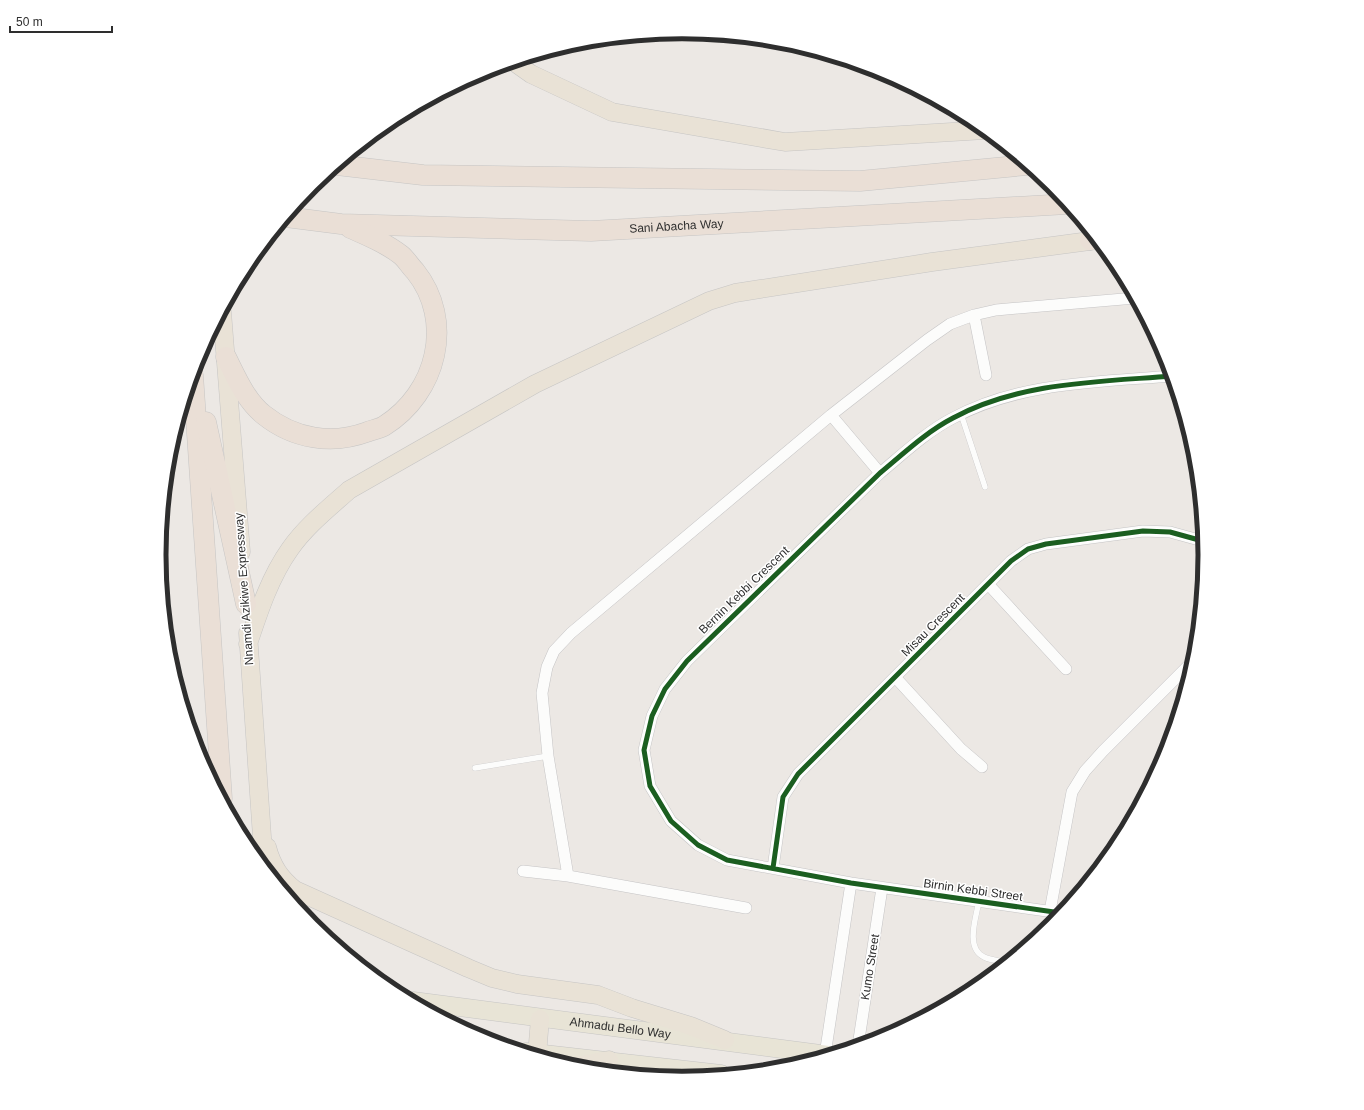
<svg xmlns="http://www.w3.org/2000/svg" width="1364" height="1110" font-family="Helvetica,sans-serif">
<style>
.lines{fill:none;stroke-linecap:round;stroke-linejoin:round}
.service-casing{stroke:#c5c4c5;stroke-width:6}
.minor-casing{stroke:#c5c4c5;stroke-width:12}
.primary-casing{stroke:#c6c5c4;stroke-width:19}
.trunk-casing{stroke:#c6c5c4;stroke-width:19}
.motorway-casing{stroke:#c6c5c4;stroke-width:21}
.service{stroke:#fcfcfb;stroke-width:5.5}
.minor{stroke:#fcfcfb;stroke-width:11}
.primary{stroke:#e8e4d6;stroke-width:18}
.trunk{stroke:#e9e2d6;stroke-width:18}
.motorway{stroke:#eadfd6;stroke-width:20}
.cycleway-casing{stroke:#fff;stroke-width:8}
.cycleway{stroke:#1b5e20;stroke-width:5}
.labels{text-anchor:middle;stroke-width:3;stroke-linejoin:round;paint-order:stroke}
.street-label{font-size:12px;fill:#2e2e2e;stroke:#fff}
.rim{fill:none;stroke:#2e2e2e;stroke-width:5}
</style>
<rect width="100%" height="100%" fill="#ece8e4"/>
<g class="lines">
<defs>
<path id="service" d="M961,414l24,73
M475,768l73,-12
M979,901c-3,17 -14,47 5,56 6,3 15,4 22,5"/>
<path id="minor" d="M974,315l12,60
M831,415l49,58
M988,584l78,85
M895,677l66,72 21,18
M773,868l10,-71 15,-23 213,-213 17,-12 18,-5 97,-13 27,1 29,8 5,4
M523,871l45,5 178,32
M568,876l-20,-120 -6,-63 5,-26 7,-16 17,-18 260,-218 96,-75 23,-16 24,-9 22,-5 139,-12
M1050,911l22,-119 13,-21 18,-20 91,-91
M1061,913l-210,-30 -124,-23 -29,-15 -27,-24 -21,-35 -6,-36 8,-34 13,-27 22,-28 193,-188c23,-19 46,-41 73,-55 67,-36 145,-36 219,-42
M858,1046l24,-158
M825,1055l26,-172"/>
<g id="primary">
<path id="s1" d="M413,1001l415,54"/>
<path d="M526,1052l195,22"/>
</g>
<path id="trunk" d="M514,62l17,12 81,38 173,30 200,-12
M222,312l19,240
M248,633l16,233
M248,644c11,-33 22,-67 42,-95 16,-23 39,-41 59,-59l186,-106 174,-83 26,-8 197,-31 165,-22
M267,847c5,19 13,31 28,43l173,78 24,10 25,6 81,11 34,13 59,18 34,14
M537,1055l3,-36
M575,1066l34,-6"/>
<g id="motorway">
<path d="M337,165l86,10 437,6 167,-16"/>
<path id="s2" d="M286,217l55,7 250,7 476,-27"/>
<path d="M1090,240l6,-1"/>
<path d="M226,357c10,20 20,44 38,58 30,24 68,30 103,17 5,-2 12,-3 17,-6 53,-33 71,-105 31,-155 -5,-5 -9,-12 -14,-16 -15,-12 -33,-19 -51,-27"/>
<path d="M193,375l29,424"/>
<path d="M206,422l40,182"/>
</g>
</defs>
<use href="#service" class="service-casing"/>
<use href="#minor" class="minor-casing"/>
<use href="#primary" class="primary-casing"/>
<use href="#trunk" class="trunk-casing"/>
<use href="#motorway" class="motorway-casing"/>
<use href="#service" class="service"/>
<use href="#minor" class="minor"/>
<use href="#primary" class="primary"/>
<use href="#trunk" class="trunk"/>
<use href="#motorway" class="motorway"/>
<defs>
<path id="cycleway" d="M773,868l10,-71 15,-23 213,-213 17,-12 18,-5 97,-13 27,1 29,8 5,4
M1061,913l-210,-30 -124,-23 -29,-15 -27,-24 -21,-35 -6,-36 8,-34 13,-27 22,-28 193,-188c23,-19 46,-41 73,-55 67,-36 145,-36 219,-42"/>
</defs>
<use href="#cycleway" class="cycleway-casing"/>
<use href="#cycleway" class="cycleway"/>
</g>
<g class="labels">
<g class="street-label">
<text dy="4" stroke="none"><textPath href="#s2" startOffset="391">Sani Abacha Way</textPath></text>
<text transform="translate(244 589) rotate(-94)" y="4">Nnamdi Azikiwe Expressway</text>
<text transform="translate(744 590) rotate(-44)" y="4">Bernin Kebbi Crescent</text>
<text transform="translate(933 625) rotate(-45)" y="4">Misau Crescent</text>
<text transform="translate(973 890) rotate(8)" y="4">Birnin Kebbi Street</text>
<text transform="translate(870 967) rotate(-81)" y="4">Kumo Street</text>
<text dy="4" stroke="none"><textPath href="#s1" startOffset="209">Ahmadu Bello Way</textPath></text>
</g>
</g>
<path d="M0 0H1364V1110H0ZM166 555a516 516 0 1 1 1032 0a516 516 0 1 1-1032 0Z" fill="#fff" fill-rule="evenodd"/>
<path class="rim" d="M166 555a516 516 0 1 1 1032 0a516 516 0 1 1-1032 0Z"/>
<path d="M10 26v6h102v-6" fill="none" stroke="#2e2e2e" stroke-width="2"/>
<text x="16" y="26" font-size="12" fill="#2e2e2e" stroke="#ffffff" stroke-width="3" paint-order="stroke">50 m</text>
</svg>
